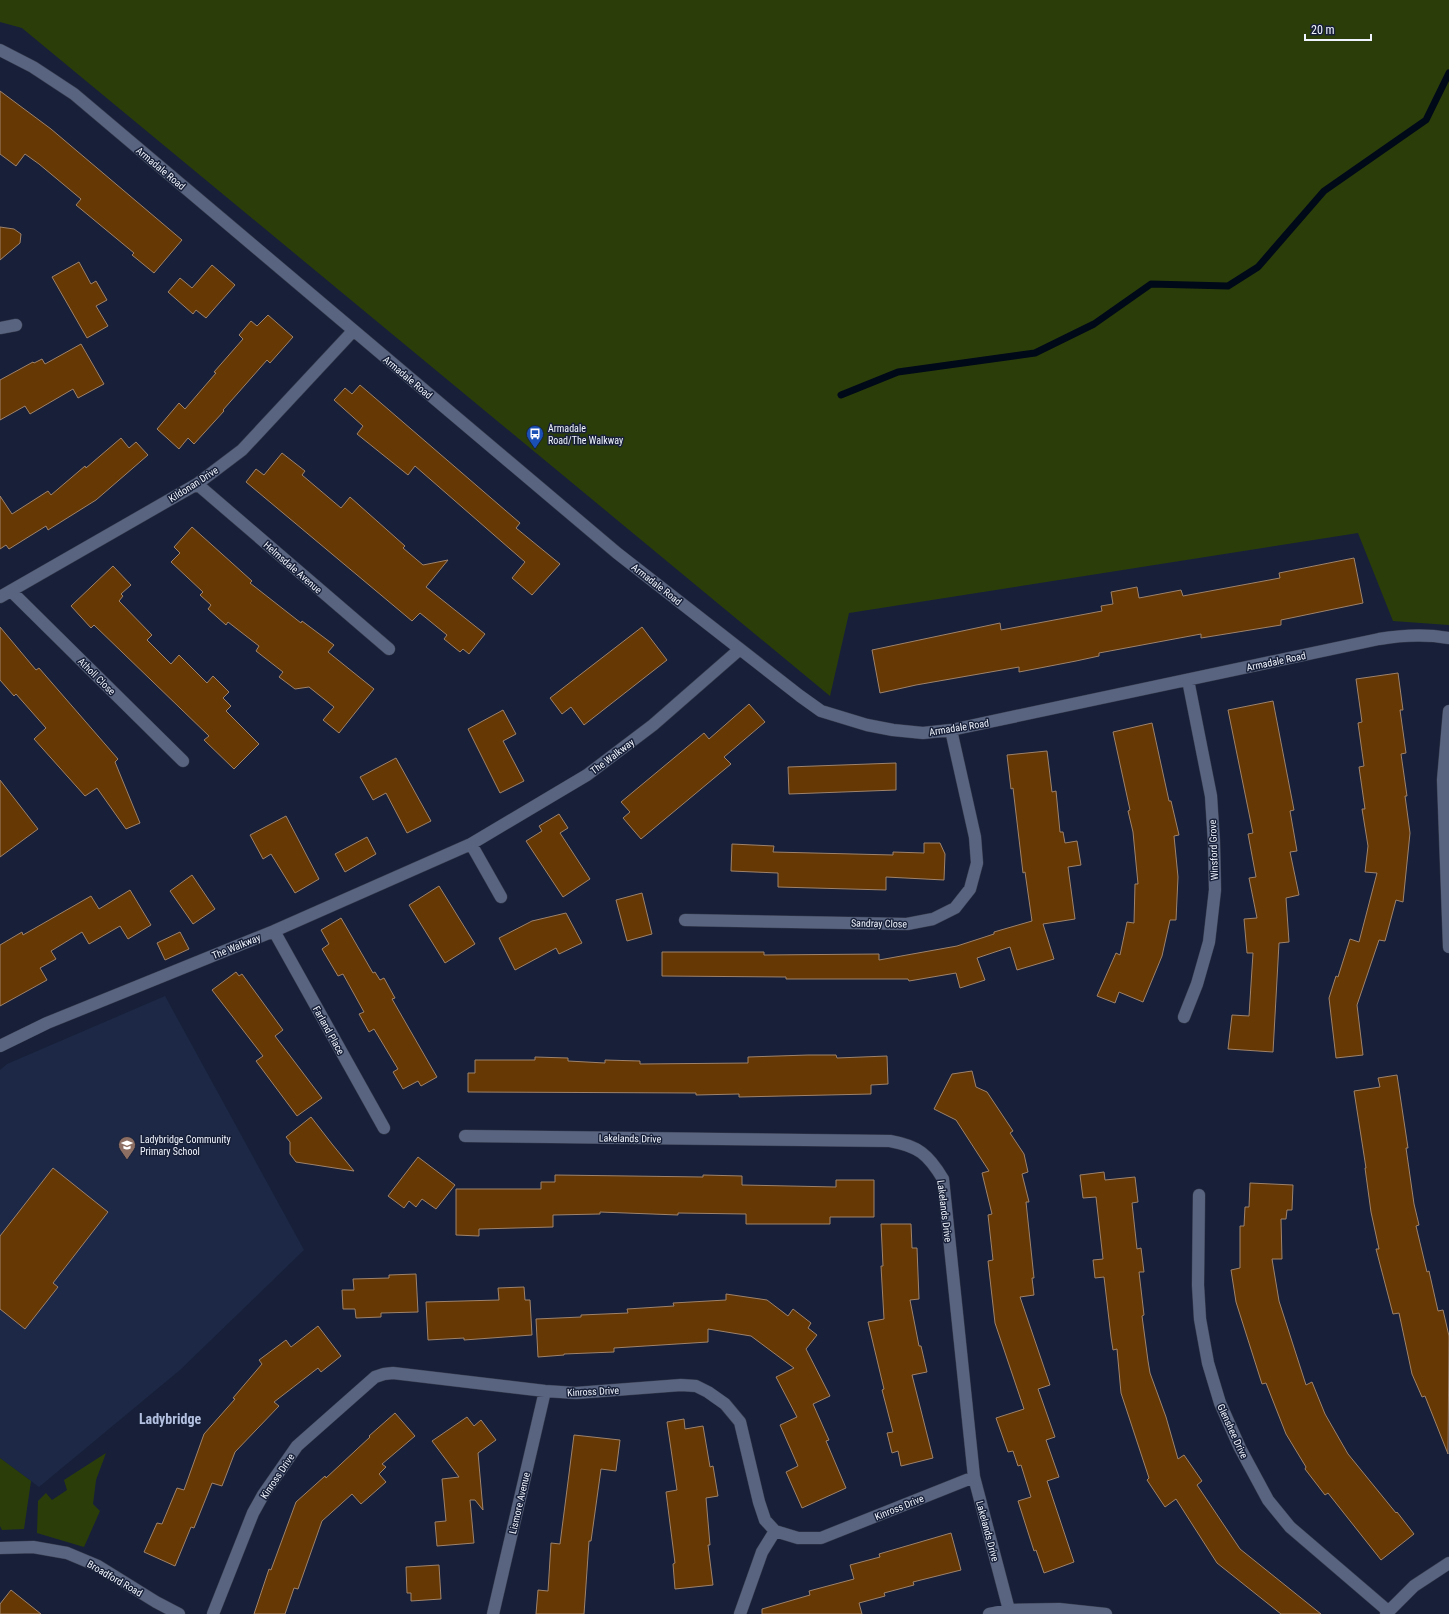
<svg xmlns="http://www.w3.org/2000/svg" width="1449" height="1614" font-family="'Roboto Condensed',sans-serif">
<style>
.built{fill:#1d2846}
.green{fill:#2b3e0a}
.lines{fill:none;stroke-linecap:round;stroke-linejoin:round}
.stream{stroke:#000917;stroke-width:7}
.building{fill:#663804;stroke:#9e826b}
.minor-casing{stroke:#383d50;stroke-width:13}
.minor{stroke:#596481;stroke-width:12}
.labels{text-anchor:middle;stroke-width:3;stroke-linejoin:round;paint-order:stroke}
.street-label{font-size:10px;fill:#f0f4fe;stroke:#172038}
.poi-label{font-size:10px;fill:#f0f4fe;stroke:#172038;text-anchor:start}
.district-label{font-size:14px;font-weight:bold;fill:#b3c0e0;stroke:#172038}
</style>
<rect width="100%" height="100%" fill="#172038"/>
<path class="built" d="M165,996l139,254 -124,120 -141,117 -39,-29v-388l7,-6z"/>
<path class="green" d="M0,0h1449v625l-56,-4 -35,-88 -509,80 -19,83 -808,-668 -22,-6z
M106,1453l-10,27 -3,24 7,7 -16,36 -47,-14 1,-32 8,-8 6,7 15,-10 -3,-10z
M0,1458l31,23 -7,48 -22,1 -2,-4z"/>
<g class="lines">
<path class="stream" d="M841,395l57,-23 137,-19 59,-29 57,-40 77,2 30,-19 66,-76 102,-71 23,-47"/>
</g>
<path class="building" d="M0,91l51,38 131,111 -28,33 -22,-18 2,-2 -58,-48 5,-6 -42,-35 -14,-10 -9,12 -16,-12z
M0,227l14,2 7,5 -1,9 -20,17z
M79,262l12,22 5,-3 11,19 -11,6 12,20 -21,12 -35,-61z
M212,265l23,20 -29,33 -10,-8 -3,4 -25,-22 12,-14 12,10z
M268,315l25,22 -23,26 -3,-3 -44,50 1,1 -30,33 -6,-6 -9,11 -22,-20 22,-26 6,6 31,-36 -2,-1 29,-33 -4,-4 12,-14 6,5z
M81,344l23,40 -26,14 -5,-9 -43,25 -5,-8 -25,14v-40l33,-18 1,1 8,-4 3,5z
M360,385l160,138 -4,5 44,36 -28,31 -20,-17 13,-16 -110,-96 -7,9 -51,-41 6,-8 -29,-26 11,-12 7,6z
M121,438l8,10 7,-6 12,13 -52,45 -48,30 -2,-4 -37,23 -3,-4 -6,4v-53l12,18 36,-23 3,4 34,-29 1,2z
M282,453l23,18 -3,4 39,33 9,-11 55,49 -2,2 20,17 25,-5 -22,27 59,47 -16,20 -6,-5 -3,3 -16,-13 3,-4 -27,-22 -8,8 -166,-139 10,-13 8,6z
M192,527l60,54 -2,2 51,40 1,-2 32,24 -6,7 46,37 -35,44 -16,-13 11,-13 -25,-20 -14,2 -16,-12 4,-5 -27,-21 3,-5 -31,-24 -2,3 -18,-16 3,-4 -11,-10 3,-3 -32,-30 9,-9 -6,-6z
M1354,558l9,45 -82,17v5l-80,13v-4l-102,19v3l-23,5 -57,11v-5l-103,18 -36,8 -8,-43 128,-27 1,7 101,-19 -1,-5 12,-2 -2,-12 26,-5 2,11 42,-8 2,6 97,-18 -1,-5z
M113,566l18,19 -10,9 2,2 -4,5 33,34 -5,5 24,24 8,-9 28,28 6,-7 16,16 -6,6 8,8 -5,5 33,33 -25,25 -30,-29 5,-4 -115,-111 -3,3 -20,-22z
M0,627l36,43 3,-2 79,91 -3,3 25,61 -14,6 -29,-41 -12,8 -51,-57 12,-11 -30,-34 -2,2 -14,-16z
M642,627l25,33 -83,65 -13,-18 -9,7 -12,-16z
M1398,673l5,37h-3l6,43 -5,1 6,42h-2l5,37 -7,69 -7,-2 -11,41 -6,-1 -22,65 6,50 -27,3 -7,-60 7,-22 2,1 12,-38 9,3 18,-69 -12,-1 3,-26 -6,-37h3l-6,-42 5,-1 -6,-43 4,-1 -6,-43z
M1273,701l21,109 -4,1 7,40 -7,1 9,43 -13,3 3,44 -10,1 -6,109 -45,-3 4,-34 17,1 4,-63h-6l-3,-34 13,-1 -8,-40 7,-1 -8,-43 5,-1 -25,-123z
M749,704l16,18 -41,35 7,7 -90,75 -18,-21 7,-6 -9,-10 83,-69 5,6z
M503,710l13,24 -13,7 21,40 -24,12 -32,-64z
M1152,723l17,78h2l8,34 -5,1 4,41 -2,43h-6l-8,36 -19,46 -24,-10 -4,11 -18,-7 19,-43 4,2 7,-33 7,1 1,-39h3l-5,-52 -5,-21 2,-1 -17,-78z
M1047,751l5,41 4,-1 4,41h3l2,11 12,-2 4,24 -13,2 7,52 -32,5 11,35 -37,11 -7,-23 -33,11 8,22 -25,8 -4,-15 -47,8 -1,-2h-122v-2l-124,-1v-24h102v3l115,-1v6l78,-14 37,-12v-2l38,-11 -7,-49 -2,1 -10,-85 -2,1 -4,-34z
M396,758l35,63 -24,12 -21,-40 -13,7 -13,-23z
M896,763v27l-107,4 -1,-27z
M0,780l38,49 -38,28z
M559,814l9,14 -8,5 30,46 -27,18 -37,-56 16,-10 -3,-5z
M286,816l33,63 -24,14 -24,-39 -8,5 -13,-24z
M367,837l9,17 -31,18 -10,-18z
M924,843h16l5,11 -1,26 -58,-3v13l-108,-3v-14l-47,-2 1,-27 42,2 -1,6 120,3v-3l31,1z
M192,875l23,34 -22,15 -23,-33z
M439,886l36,58 -30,19 -36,-58z
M130,890l21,35 -23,14 -8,-13 -31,18 -7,-12 -31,19 5,8 -16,9 7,12 -47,26v-61l22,-13 1,3 68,-39 8,13z
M642,893l10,41 -25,7 -11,-41z
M566,913l16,30 -23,11 -3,-6 -41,22 -16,-32 33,-17z
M341,918l32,55 2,-1 5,8 4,-2 11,20 -3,1 45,78 -16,9 -3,-5 -15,8 -10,-17 5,-3 -24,-40 -5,3 -10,-18 5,-2 -21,-38 -5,2 -16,-27 7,-5 -8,-14z
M180,932l9,17 -24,11 -8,-17z
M236,972l3,4 3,-2 41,56 -8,6 47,62 -25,18 -41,-55 7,-5 -51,-66z
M808,1055h28l1,3 50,-2 1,28 -17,1v9l-132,3v-3l-43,1v-2l-228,-1v-19h7v-13h60v-3l33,1v3l37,2v-3l35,1v3l108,-1v-6z
M972,1071l4,16 11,5 26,39 -3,2 14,21 4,18 -6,2 7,28h-3l8,76h-2l2,17 -14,2 30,88 -12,4 17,48 -9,3 13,37 -12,4 27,81 -30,11 -8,-23 -2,1 -16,-50 13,-4 -10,-32 -3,1 -5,-15 -5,1 -12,-34 28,-9 -29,-86 -7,-62 5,-1 -5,-45 4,-1 -10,-41 7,-2 -33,-51 -22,-11 18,-35z
M1397,1075l11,73h-2l8,56 5,21 -3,1 11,46 2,-1 9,40 5,-1 6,26 -1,118 -23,-58 -3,1 -10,-23 -13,-61 -6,1 -17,-65h3l-8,-37 -6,-44h1l-12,-77 26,-4 -2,-9z
M311,1117l21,27 22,27 -58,-9 -6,-8v-12l-4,-5z
M418,1157l37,28 -19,24 -14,-10 -6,8 -7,-6 -5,7 -16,-12z
M53,1168l55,44 -55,71 5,4 -33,42 -25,-20v-73z
M1104,1172l1,8 30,-3 3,25 -6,1 5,46 4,-1 3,24h-5l5,43 -2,1 6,45 2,12 16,44 12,42 6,-4 18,26 -5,4 43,64 81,65h-40l-64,-51 -41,-64 -11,8 -18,-27 2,-2 -28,-85 -4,-44 -4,1 -2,-13 -7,-60 -9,1 -2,-18 10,-1 -7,-62 -13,1 -3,-23z
M555,1175l148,2v-2l39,1v9l94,2v-7h38v37h-44v7h-84v-10l-68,-1v2l-78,-3v2l-47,1v12l-74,2v7l-23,-1v-46h85v-7h14z
M1250,1183l43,2 -1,25h-5l-1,9h-5l1,40h-10l7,42 27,84 6,-3 13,32 23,40 48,59 1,-1 17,22 -33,26 -53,-67 -3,2 -20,-26 1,-2 -20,-33 -20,-51 -4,1 -26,-82 -5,-32 9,-2v-42h4l1,-19h4z
M881,1224h30l1,24h5l2,51 -9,1 9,46h2l6,26 -15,3 21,83 -32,8 -3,-15 -6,2 -5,-20 6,-1 -11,-42 2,-1 -16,-67 16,-3 -3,-53h2z
M416,1274l2,38 -37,1v4l-25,1 -1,-9h-12l-1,-19h12l-1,-11 36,-1v-3z
M524,1287l1,13h5l2,35 -68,5v-2l-36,2 -2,-38 73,-2 -1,-12z
M726,1294l41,6 21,16 5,-7 18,14 -3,5 9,7 -11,14 24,47 -17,8 16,36 -3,1 20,47 -44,20 -16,-36 12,-6 -18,-41 17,-8 -21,-40 18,-9 -43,-32 -43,-7v13l-94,6v4l-50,2v1l-26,2 -2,-38 45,-2v-2l47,-2 -1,-4 47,-3 -1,-3 53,-3z
M318,1326l23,30 -20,16 -3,-4 -44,34 5,4 -44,46 -13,34 -10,-3 -18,45 -3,-1 -16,39 -31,-14 13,-29 5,1 15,-36 7,2 20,-56 31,-35 -2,-1 29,-34 -3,-4 27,-20 5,7z
M395,1413l20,23 -33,28 4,3 -7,7 7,8 -25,22 -9,-10 -30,27 -24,68 -4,-1 -9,26h-31l15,-45 2,1 25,-68 29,-26 1,2 44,-41 -1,-1z
M467,1417l7,9 7,-6 15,20 -18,13 5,57 -8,-10h-5l4,43 -37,3 -2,-24 11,-1 -4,-42 17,-2 -27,-36z
M684,1419l1,10 18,-3 7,41 3,-1 5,30 -12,2 4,47h-2l5,40 -38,4 -2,-25 2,-1 -9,-71 11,-2 -10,-68z
M574,1435l46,5 -4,31 -15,-2 -10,72h-2l-5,73h-48l2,-24 10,1 3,-48 9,1z
M951,1533l10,37 -48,12 1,3 -30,8 1,3 -26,7 3,11h-100v-5l48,-14 -1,-4 45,-12 -4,-14 30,-8 -1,-3z
M439,1565l2,34 -30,2v-8h-4l-1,-26z
M11,1590l30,24h-41v-10z"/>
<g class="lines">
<defs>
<path id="minor" d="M0,50l33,17 41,27 543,459 183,143 21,15 46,14 26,5 30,3 28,-3 428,-91c24,-4 46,-5 70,-1
M0,328l16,-3
M197,484l192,165
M11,591l172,170
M0,597l197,-113 45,-34 111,-119
M1449,711l-6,69 6,167
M471,844l30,53
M685,920l222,4 26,-5 22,-11 15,-19 7,-26 -2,-26 -24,-107
M274,931l110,197
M1184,1017l13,-33 12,-42 6,-52 -1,-47 -3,-47 -23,-116
M0,1046l47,-23 227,-92 197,-87 116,-69 66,-50 87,-76
M465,1136l425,5c28,5 38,13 53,38l31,298 35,133
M1199,1195l-1,90 2,34 8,44 12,40 20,45 28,52 22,27 98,84
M0,1548l33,-1 34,6 31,13 58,36 23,12
M213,1614l40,-101 10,-18 34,-49 78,-69 9,-3 9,-1 152,18 31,2 105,-8 15,1 12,6 17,12 15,18 19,80 6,18 10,11 23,7h23l153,-61
M493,1614l52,-223
M740,1614l22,-62 13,-21
M989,1614l20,-4 50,-1 47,5
M1386,1614l28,-28 35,-23"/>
</defs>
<use href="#minor" class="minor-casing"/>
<use href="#minor" class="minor"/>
</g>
<defs>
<symbol id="bus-pin" viewBox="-11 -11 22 30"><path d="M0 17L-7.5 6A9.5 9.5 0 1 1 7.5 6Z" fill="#1a4fb4" stroke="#172038"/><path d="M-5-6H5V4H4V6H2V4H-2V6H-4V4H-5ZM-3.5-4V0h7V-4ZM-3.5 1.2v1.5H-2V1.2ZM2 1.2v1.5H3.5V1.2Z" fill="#fff"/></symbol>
<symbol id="school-pin" viewBox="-11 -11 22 30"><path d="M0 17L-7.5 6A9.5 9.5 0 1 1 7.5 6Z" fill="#8d6e63" stroke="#172038"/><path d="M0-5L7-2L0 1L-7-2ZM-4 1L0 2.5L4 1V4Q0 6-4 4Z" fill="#fff"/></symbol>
</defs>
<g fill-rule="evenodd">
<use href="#bus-pin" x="525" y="424" width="20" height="27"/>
<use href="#school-pin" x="117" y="1135" width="20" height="27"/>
</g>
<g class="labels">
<g class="street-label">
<text transform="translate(161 168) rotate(40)" y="4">Armadale Road</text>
<text transform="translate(408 377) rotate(40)" y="4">Armadale Road</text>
<text transform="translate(193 484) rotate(-33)" y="4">Kildonan Drive</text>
<text transform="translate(293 567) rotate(41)" y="4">Helmsdale Avenue</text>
<text transform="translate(657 584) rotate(38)" y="4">Armadale Road</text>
<text transform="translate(1276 661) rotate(-12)" y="4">Armadale Road</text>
<text transform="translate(97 676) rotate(45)" y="4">Atholl Close</text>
<text transform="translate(959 727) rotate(-9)" y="4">Armadale Road</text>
<text transform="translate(612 756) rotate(-37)" y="4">The Walkway</text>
<text transform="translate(1213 850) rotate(-92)" y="4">Winsford Grove</text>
<text transform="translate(879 923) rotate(1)" y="4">Sandray Close</text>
<text transform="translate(236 946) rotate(-22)" y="4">The Walkway</text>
<text transform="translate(329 1030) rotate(61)" y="4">Farland Place</text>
<text transform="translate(630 1138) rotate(1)" y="4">Lakelands Drive</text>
<text transform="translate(945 1211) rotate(83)" y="4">Lakelands Drive</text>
<text transform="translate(593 1391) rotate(-3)" y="4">Kinross Drive</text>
<text transform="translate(1233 1431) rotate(65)" y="4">Glenshee Drive</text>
<text transform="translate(277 1476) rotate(-56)" y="4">Kinross Drive</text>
<text transform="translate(519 1503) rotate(-77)" y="4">Lismore Avenue</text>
<text transform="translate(899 1507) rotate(-22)" y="4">Kinross Drive</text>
<text transform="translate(988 1531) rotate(75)" y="4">Lakelands Drive</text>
<text transform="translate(115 1578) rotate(30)" y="4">Broadford Road</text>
</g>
<g class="poi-label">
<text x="548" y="432">Armadale<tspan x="548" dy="12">Road/The Walkway</tspan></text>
<text x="140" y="1143">Ladybridge Community<tspan x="140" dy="12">Primary School</tspan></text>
</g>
<g class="district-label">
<text x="170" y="1424">Ladybridge</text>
</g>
</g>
<path d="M1305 34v6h66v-6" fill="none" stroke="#f0f4fe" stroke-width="2"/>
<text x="1311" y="34" font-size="12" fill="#f0f4fe" stroke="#172038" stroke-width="3" paint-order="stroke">20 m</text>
</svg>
